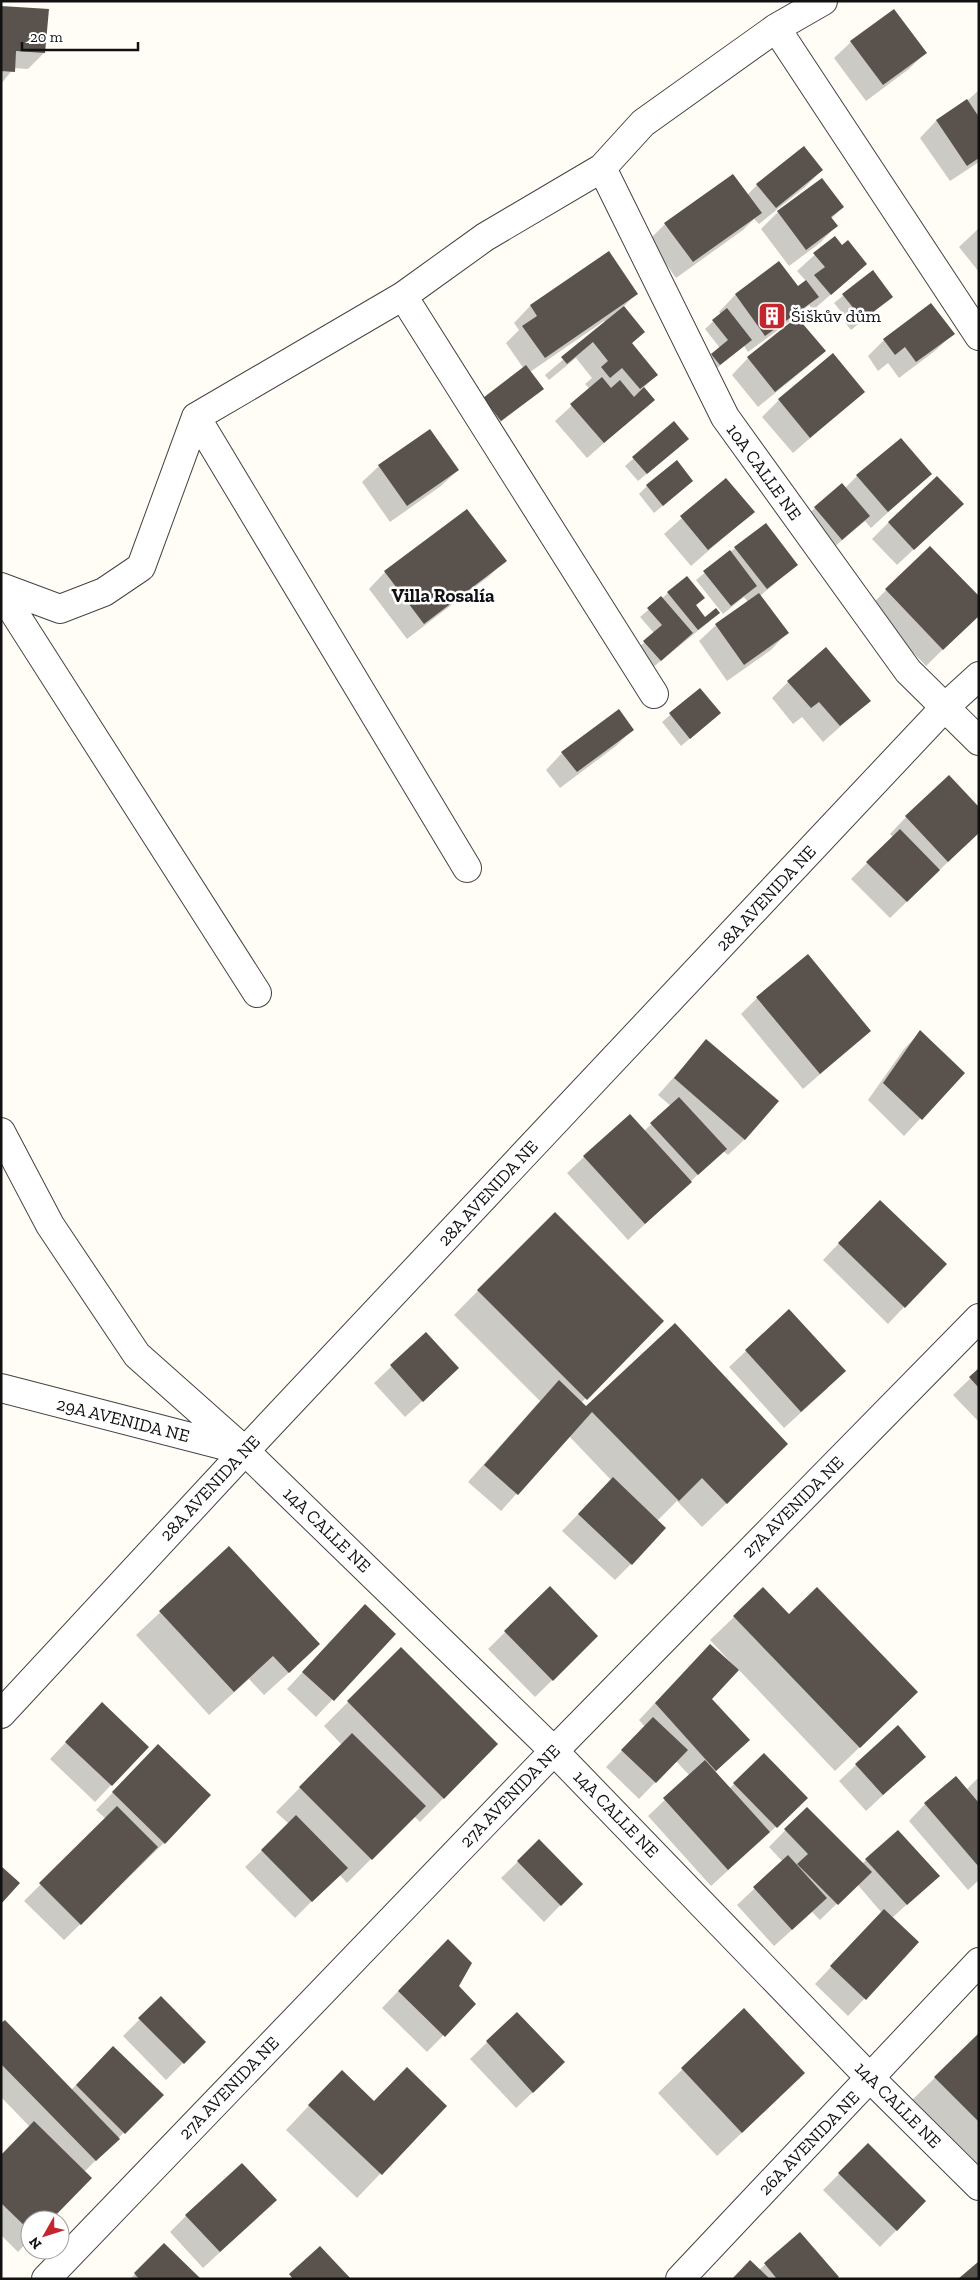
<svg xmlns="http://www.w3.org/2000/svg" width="980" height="2280" font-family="'Zilla Slab',serif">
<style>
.shadow{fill:#0003}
.building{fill:#5a524d}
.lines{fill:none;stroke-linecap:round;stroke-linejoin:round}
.minor-casing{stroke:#444;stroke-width:30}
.minor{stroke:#fff;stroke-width:28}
.labels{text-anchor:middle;stroke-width:5;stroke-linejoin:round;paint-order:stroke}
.poi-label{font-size:18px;fill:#111;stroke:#fff;text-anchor:start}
.street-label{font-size:18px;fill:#111;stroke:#fff}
.neighbourhood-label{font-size:19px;font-weight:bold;fill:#111;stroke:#fff}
</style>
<rect width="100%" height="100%" fill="#fffdf5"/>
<path class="shadow" d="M1,7l43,46 -16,16 -14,-1 -13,16z
M851,42l74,11 -16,16 -43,32 -32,-43z
M979,90v72l-29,19 -30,-43 16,-17 31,-20z
M822,170l-17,17 -46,37 -5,-5 -11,11 -67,48 -27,-38 16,-16 82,-29 10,-10z
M843,207l-12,12 5,7 -16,17 -31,23 -28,-37 17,-17z
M979,228v44l-20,-25z
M834,237l8,10 24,17 -53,46 -4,-5 -13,12 28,34 -17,16 -49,40 -26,-32 16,-17 48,-38 -2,-2 -46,34 -4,-6 -33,27 -8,-10 17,-15 -15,-19 16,-15 -2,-2 16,-17 44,-32 18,24 9,-6 -9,-10z
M608,252l28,42 -13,13 20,25 -12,12 25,31 -13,13 10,12 -66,58 -32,-37 35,-32 -5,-5 7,-6 -16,-20 -27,22 -4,-5 61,-52 -2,-2 -74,51 12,17 -50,40 -17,-22 49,-38 -18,-26 13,-13 -5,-7 16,-17z
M872,272l19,25 -40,33 -7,-9 3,-2 -13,-16z
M953,334l-17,16 -37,28 -11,-15 -10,8 -10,-15 16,-16z
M863,392l-70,61 -31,-36 17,-17z
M674,423l5,24 -41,34 -13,-15z
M379,466l79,4 -17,16 -51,36 -28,-40z
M931,473l-60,55 -6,-7 -32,27 -27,-32 36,-32 3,4 12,-12z
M726,479l27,33 -62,54 -27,-32z
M692,481l-38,32 -15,-19 8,-8z
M945,520l-48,45 -25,-26 17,-17z
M930,547l49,67 -53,52 -57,-59z
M735,548l62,17 -37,31 27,37 -16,17 -44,31 -28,-40 17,-16 32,-23 -4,-5 -21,17 -27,-34z
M505,561l-17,16 -81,62 -38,-50 16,-17z
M668,593l35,5 -8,8 9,13 6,2 -58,47 -16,-18 18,-17 -14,-16z
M788,682l81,19 -46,41 -21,-25 -9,7 -21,-26z
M700,689l11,32 -30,25 -19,-24z
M632,730l-16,16 -56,42 -14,-18 16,-17z
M906,817l73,15 -89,86 -39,-39 42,-42 -3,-3z
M757,998l113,33 -67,58 -62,-75z
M920,1032l43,41 -59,63 -36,-36 36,-51z
M706,1041l39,98 -17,16 -5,-4 -95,89 -61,-67 17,-16 60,-26 27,-25 -13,-11z
M555,1213l107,108 -81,82 5,5 177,60 -61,59 -25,-26 -20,20 -26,43 -16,16 -53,-49 49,-51 -42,-44 -68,75 -33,-29 72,-81 -86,-86z
M863,1218l41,89 -16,17 -65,-64z
M789,1311l39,77 -44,40 -55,-61z
M426,1334l15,50 -36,33 -31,-34z
M979,1370v52l-26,-27z
M229,1548l65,120 -30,27 -15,-16 -40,36 -73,-80z
M550,1588l47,48 -62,61 -47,-48z
M734,1617l158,99 -57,55 -97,-102 -29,31 22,57 -17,16 15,16 35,-35 26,60 -79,72 -63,-70 42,-40 -14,-15 -37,38 -33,-32 39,-40 -6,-7 28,-30 67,-24 -24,-26z
M348,1623l46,11 -78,83 -29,-28z
M401,1649l96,95 -77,78 -6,-6 -67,67 -8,-9 -44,44 -50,-51 44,-43 -13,-12 66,-67 -18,-19z
M86,1721l61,26 -52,55 -45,-43z
M924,1757l-58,54 -27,-30 17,-16z
M142,1762l22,81 -100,97 -40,-39 82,-82 -10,-9z
M979,1777v103l-11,10 -59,-69 16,-17 41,-14z
M807,1808l55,56 4,-4 72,16 -46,42 26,24 -70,74 -33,-32 67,-71 -25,-29 -37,36 -8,-8 -38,34 -37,-41 46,-43 -14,-15z
M539,1841l42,43 -37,38 -43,-44z
M431,1957l43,47 -47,48 -45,-44z
M161,1998l43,44 -38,38 -43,-44z
M744,2010l36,87 -63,59 -59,-63z
M517,2013l30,66 -31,29 -46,-49z
M1,2025l70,65 42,-42 49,47 -78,77 -35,48h-19v19l-12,13 -17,-17v-79l29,-29 -29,-30z
M979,2035v136l-68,-70z
M318,2096l56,6 71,4 -88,92 -71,-68z
M868,2145l57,56 -45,46 -57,-57z
M186,2216l72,1 -55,51 -33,-36z
M799,2233l36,46h-102l26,-9z
M164,2245l35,34h-69z"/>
<path class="building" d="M1,6l48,3 -4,44 -29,-2 -1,21 -14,-1z
M894,9l33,44 -44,32 -33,-44z
M967,99l12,18v41l-12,8 -31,-46z
M804,146l19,24 -47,38 -20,-24z
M733,174l29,39 -69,49 -29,-39z
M822,178l22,29 -13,10 7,9 -32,24 -29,-39z
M835,236l7,9 6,-5 19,24 -36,31 -17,-20 11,-8 -12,-14z
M609,251l29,43 -93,64 -23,-32 15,-10 -7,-11z
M779,261l19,25 8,-6 13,17 -54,39 -30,-42z
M873,270l20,27 -33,25 -8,-10 3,-2 -13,-16z
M931,303l24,31 -39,28 -11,-15 -10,8 -12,-16z
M624,306l21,26 -13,11 26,32 -18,14 -18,-21 -12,10 -9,-11 7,-6 -15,-19 -26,22 -6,-7z
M727,308l25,32 -32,25 -9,-11 17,-14 -16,-20z
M797,317l29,34 -51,41 -28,-35z
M833,353l32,39 -55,46 -32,-39z
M526,365l18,24 -43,32 -18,-23z
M602,377l9,11 9,-8 14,17 10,-10 11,13 -51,43 -34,-39z
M674,421l15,18 -42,35 -15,-17z
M430,429l29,41 -52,36 -29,-41z
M901,438l31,36 -44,38 -32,-37z
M677,460l16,21 -30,25 -17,-21z
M937,476l27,28 -50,46 -26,-28z
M726,478l29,34 -47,38 -28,-34z
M842,483l28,33 -28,24 -28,-33z
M467,509l40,52 -83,63 -40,-53z
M766,523l32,42 -31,24 -33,-42z
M930,546l49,50v20l-36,34 -58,-61z
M730,550l27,36 -26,20 -28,-35z
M687,576l18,22 -9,7 9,12 11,-9 4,5 -22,17 -31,-38z
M759,593l30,40 -45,32 -29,-41z
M661,596l32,37 -32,28 -18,-20 19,-16 -15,-17z
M826,647l45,54 -31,25 -21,-24 -8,6 -24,-27z
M700,688l21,25 -31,26 -21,-26z
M619,709l15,21 -57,42 -16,-20z
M949,775l30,32v26l-31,29 -43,-46z
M900,829l40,41 -33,32 -41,-40z
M808,954l63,77 -51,43 -64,-77z
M920,1030l45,43 -43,47 -39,-37z
M706,1039l73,62 -34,39 -71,-62z
M679,1097l48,52 -29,26 -48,-52z
M630,1114l62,68 -47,42 -62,-68z
M880,1200l67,64 -42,44 -67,-65z
M555,1212l109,109 -77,79 -110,-110z
M789,1309l57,62 -45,41 -56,-62z
M675,1323l113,121 -61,60 -25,-26 -23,23 -87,-89 -74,83 -34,-30 75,-85 27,26z
M426,1332l33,36 -36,34 -33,-37z
M979,1368v20l-10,-11z
M613,1477l53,51 -34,37 -54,-51z
M229,1546l91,98 -31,29 -16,-17 -39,36 -75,-81z
M550,1586l48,50 -45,45 -49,-50z
M763,1587l26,27 28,-27 101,105 -58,56 -127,-132z
M365,1604l31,30 -62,67 -32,-29z
M710,1644l29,26 -27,29 38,41 -34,31 -61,-68z
M401,1647l97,97 -54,55 -97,-98z
M102,1702l47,45 -37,39 -47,-44z
M653,1717l35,33 -32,33 -35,-33z
M898,1725l28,32 -43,38 -28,-31z
M352,1733l74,73 -54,54 -73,-73z
M158,1744l53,51 -46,49 -53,-52z
M764,1753l44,45 -31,30 -44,-45z
M705,1760l65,72 -42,38 -65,-72z
M956,1776l23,27v64l-55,-64z
M117,1806l41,41 -77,78 -42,-42z
M807,1807l65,65 -34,33 -41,-41 11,-10 -24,-25z
M296,1815l52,53 -36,34 -51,-52z
M898,1830l42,46 -33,29 -42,-46z
M539,1839l44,45 -22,22 -44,-45z
M788,1855l39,43 -35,32 -39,-43z
M1,1866l19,17 -19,21z
M884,1909l35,33 -53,58 -36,-34z
M448,1939l24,24 -13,23 17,18 -31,33 -47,-46z
M161,1996l45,46 -22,22 -46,-46z
M744,2008l61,65 -63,60 -61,-65z
M517,2012l48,50 -32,31 -47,-52z
M5,2020l115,119 -24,22 -95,-97v-41z
M979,2033v89l-45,-45z
M113,2046l51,49 -39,39 -49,-49z
M407,2067l40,39 -65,69 -74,-70 34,-35 32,31z
M34,2121l58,57 -41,42h-21v11l-29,-28v-48z
M868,2143l58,58 -29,30 -59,-58z
M242,2163l35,37 -57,52 -35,-37z
M800,2232l39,45 -3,2h-59l-13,-16z
M164,2243l37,36h-62l-5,-6z
M320,2246l31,33h-58l-4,-5z
M750,2260l20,19h-38z
M978,2262l1,17h-21z"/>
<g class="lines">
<defs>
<path id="minor" d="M776,28l203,308
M602,168l123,249 183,254 71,70
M403,296l251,398
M196,417l271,451
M1,587l59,22 44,-17 37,-25 55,-150 207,-121 82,-59 117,-69 41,-45 133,-95 47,-27
M1,592l256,401
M1,1132l49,93 87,130 108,96 309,300 317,328 108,107
M1,1388l240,62
M1,1714l244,-263 700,-744 34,-31
M46,2279l508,-528 425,-433
M680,2279l299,-317"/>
</defs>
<use href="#minor" class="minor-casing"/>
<use href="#minor" class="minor"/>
</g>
<defs>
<symbol id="building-square" viewBox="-11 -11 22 22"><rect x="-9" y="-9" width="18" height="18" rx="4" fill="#c4262e" stroke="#fff"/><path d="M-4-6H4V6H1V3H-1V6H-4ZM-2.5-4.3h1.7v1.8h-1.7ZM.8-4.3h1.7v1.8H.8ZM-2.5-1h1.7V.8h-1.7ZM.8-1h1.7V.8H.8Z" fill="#fff"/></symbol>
</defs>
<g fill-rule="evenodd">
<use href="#building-square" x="756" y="300" width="32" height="32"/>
</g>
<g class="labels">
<g class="poi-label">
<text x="791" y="322">Šiškův dům</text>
</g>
<g class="street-label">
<text transform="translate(764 472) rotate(54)" y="6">10A CALLE NE</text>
<text transform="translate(766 898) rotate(-47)" y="6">28A AVENIDA NE</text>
<text transform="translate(488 1193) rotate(-47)" y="6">28A AVENIDA NE</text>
<text transform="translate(123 1420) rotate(14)" y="6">29A AVENIDA NE</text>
<text transform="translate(210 1488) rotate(-47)" y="6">28A AVENIDA NE</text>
<text transform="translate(793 1507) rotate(-45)" y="6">27A AVENIDA NE</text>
<text transform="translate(327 1530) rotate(44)" y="6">14A CALLE NE</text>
<text transform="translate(510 1796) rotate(-46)" y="6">27A AVENIDA NE</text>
<text transform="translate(616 1814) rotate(46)" y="6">14A CALLE NE</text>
<text transform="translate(229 2088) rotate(-46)" y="6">27A AVENIDA NE</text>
<text transform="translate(898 2105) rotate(45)" y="6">14A CALLE NE</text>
<text transform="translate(809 2143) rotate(-46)" y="6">26A AVENIDA NE</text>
</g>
<g class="neighbourhood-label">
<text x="443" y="602">Villa Rosalía</text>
</g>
</g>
<rect width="980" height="2280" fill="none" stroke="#111111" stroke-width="5"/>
<g transform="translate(45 2235) rotate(231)"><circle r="24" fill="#ffffff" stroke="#a0a0a0"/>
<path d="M0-4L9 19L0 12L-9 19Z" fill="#c4262e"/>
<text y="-8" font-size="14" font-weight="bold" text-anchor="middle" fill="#111111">N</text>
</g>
<path d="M22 42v8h116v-8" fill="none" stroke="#111111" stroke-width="2.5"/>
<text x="30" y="42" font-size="15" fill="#111111" stroke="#ffffff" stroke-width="4" paint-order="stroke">20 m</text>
</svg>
